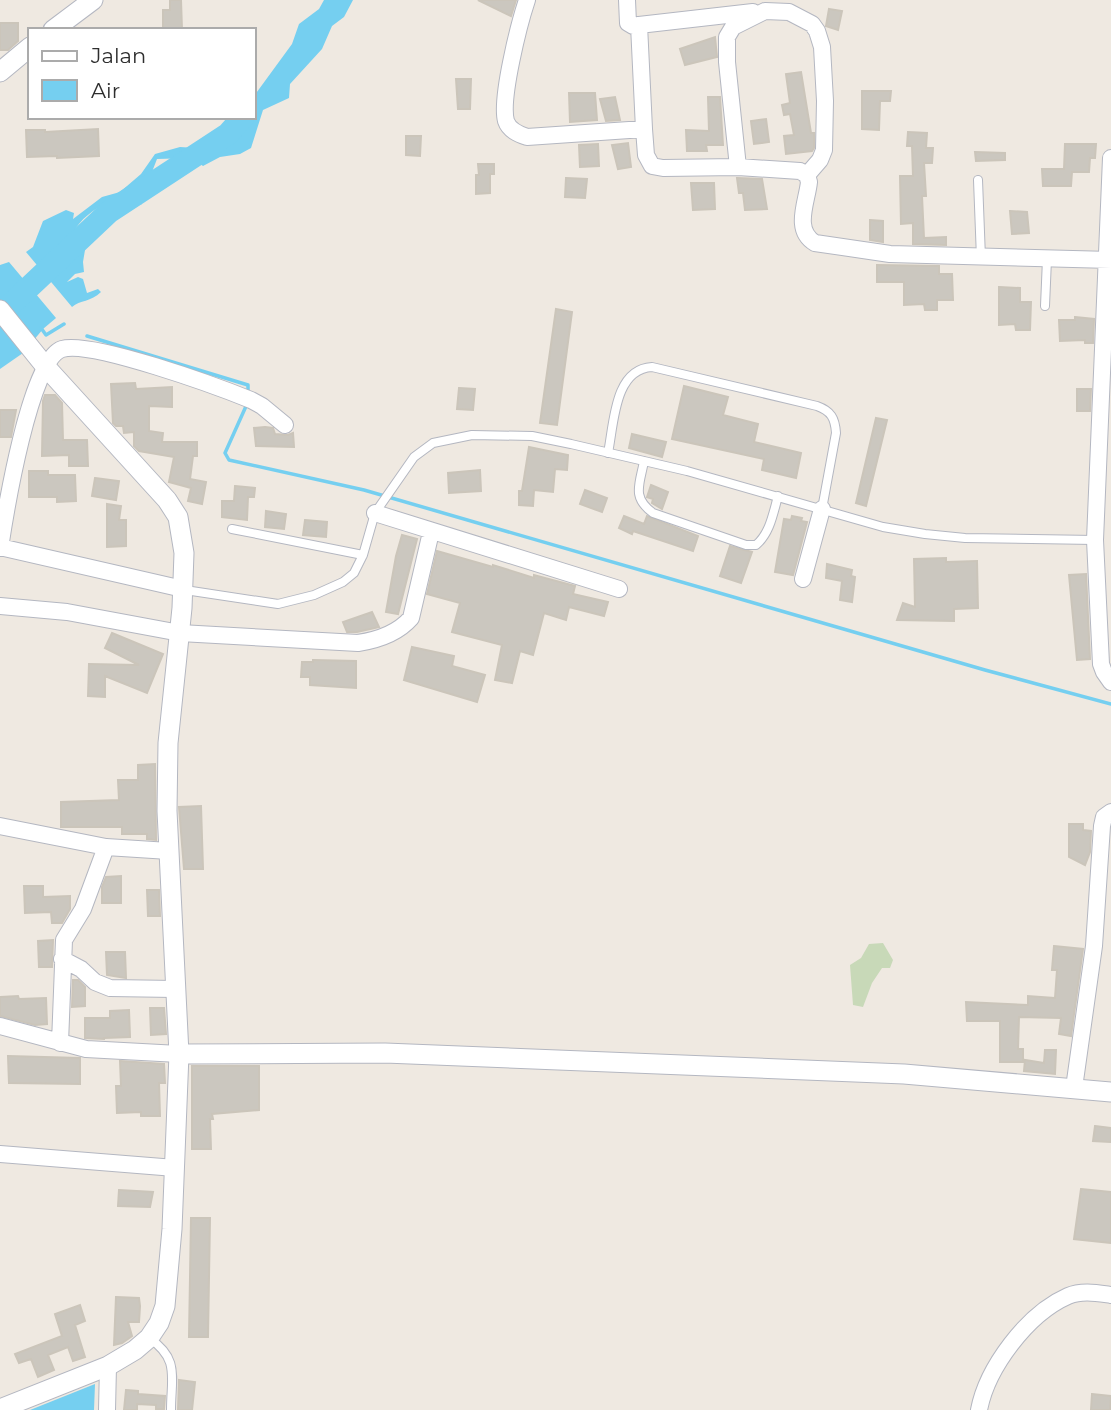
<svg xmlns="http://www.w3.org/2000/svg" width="1111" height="1410" font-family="Montserrat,sans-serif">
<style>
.cemetery{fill:#c8d9b8}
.water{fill:#75cff0}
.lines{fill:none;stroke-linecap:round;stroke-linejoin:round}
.stream{stroke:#75cff0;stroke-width:3.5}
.river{stroke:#75cff0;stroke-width:23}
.building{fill:#cbc7bf;stroke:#cbc5ba;stroke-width:2}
.service-casing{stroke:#b4b7c1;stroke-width:10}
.minor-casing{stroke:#b4b7c1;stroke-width:18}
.tertiary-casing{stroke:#b4b7c1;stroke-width:21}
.service{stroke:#fff;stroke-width:8}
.minor{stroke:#fff;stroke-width:16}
.tertiary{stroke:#fff;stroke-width:19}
</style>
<rect width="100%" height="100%" fill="#efe9e1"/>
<path class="cemetery" d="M883,943l10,17 -3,8h-8l-10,15 -9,24 -10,-2 -3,-40 11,-7 8,-14z"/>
<path class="water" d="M324,0h29l-9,17 -12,9 -10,23 -32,35 -1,14 -26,12 -12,38 -11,6 -20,3 -17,9 -11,-8 -35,1 -7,18v13l-9,15 -2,-16 -8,2 -15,13 -7,-3c-14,8 -30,18 -36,33l12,16 -2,12 1,10 -9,2 -8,8 11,-5 5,2 4,14 11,-4 3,3c-10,10 -21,8 -29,15l-46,-55 7,-5 10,-26 23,-11 8,3 -1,6 29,-22 18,-5 21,-18 14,-20 25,-7 16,1 34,-9 9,-22h15v-21l38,-52 7,-20 20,-15z
M9,262l47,56 -13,11 -20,24 -23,16v-104z
M95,1384l-1,26h-64z"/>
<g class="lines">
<path class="stream" d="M41,328l5,7 18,-11
M87,336l161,49v8
M247,404l-22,49 4,7 135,30 621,180 126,34"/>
<path class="river" d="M7,308l102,-96 119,-78 15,-17"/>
</g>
<path class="building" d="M170,0h11l1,30h-19v-20h7z
M478,0h38l-5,16z
M829,9l13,2 -4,19 -12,-4z
M0,23h18v18l-10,9h-8z
M715,37l2,20 -32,8 -5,-16z
M801,72l10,61h3v15l-2,3 -26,3 -2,-18 10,-1 -4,-21 -6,1 -2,-10 8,-2 -4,-29z
M456,79h15l-1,30h-12z
M862,91h29l-1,10h-10l-1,29 -17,-1z
M569,93h26l2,27 -27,2z
M615,97l5,23 -14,1 -6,-22z
M708,97h12l3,48h-17l1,6h-20l-1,-21 23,1z
M766,119l3,23 -15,2 -3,-23z
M98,129l1,27 -42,2v-2l-30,1 -1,-27h19v2z
M908,132l19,1 -1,15h7l-1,15h-8l2,33h-4l2,42 22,-1v8l-33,-1v-21l-12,1 -1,-48h13l-1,-30h-5z
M406,136h15l-1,20 -14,-1z
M628,143l3,24 -13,2 -6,-24z
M598,144l1,22 -19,1 -1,-22z
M1065,144h31l-1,14h-5l-1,14h-17l-1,14h-28l-1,-17h22z
M975,152l30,1v7l-29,1z
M478,164h16v10h-4v19l-14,1v-19h3z
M566,178l21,1 -2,19 -20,-1z
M737,178l25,1 5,30 -22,1 -2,-17h-4z
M691,183h23l1,26 -22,1z
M1010,211l17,1 2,21 -17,1z
M870,220l13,1v21l-13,-2z
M877,265l62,1v8h13l1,26h-16v10h-12l-1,-6 -20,1v-23h-27z
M999,287l21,1v14h11l-1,28h-14l-1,-6 -16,1z
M556,309l16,3 -15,113 -17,-2z
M1075,317l19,2 -1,24h-8v-3l-25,1 -1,-21h16z
M135,383l1,6 36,-2v20l-23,-1v25l14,2 -1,9h35v14h-4l-3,23 16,3 -4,22 -14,-3 3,-13 -22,-6 5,-25 -35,-6 -5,-5v-14l-10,1 -1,-7h-7l-3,-3 -2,-39z
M684,386l44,11 -5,18 35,9 -4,18 47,11 -5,25 -34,-8 2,-11 -92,-20z
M459,388l16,1 -2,21 -16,-1z
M1077,389h14l-1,22h-13z
M45,395h10l7,8 1,37h24l1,26h-19v-11l-27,1 1,-55z
M0,410h16l-5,27h-11z
M876,418l11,2 -21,86 -10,-3z
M265,427l8,1 2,6 13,1 5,-2 1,14 -38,-1 -2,-18z
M632,434l34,8 -4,15 -33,-9z
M529,447l39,8 -1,15 -12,-1 -2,23 -19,-2 -1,16 -14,-1v-14h3z
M480,470l1,21 -32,2 -1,-20z
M29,471h19v4h27l1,26 -19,1v-5h-28z
M95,478l24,3 -3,19 -24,-4z
M651,485l17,7 -6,17 -10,-6 1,-4 -6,-2z
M235,486l20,2 -1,9h-6l-1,23 -25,-3v-16h12z
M585,490l22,8 -5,14 -22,-8z
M107,504l14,2 -2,14h7v26l-19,1z
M266,511l20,3 -2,15 -19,-2z
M624,516l20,8 3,-8 51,20 -5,15 -60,-20 -1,3 -13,-6z
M792,516l10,2 -1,3 6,1 -14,53 -18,-3 9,-53 7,1z
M305,520l22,2 -1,15 -23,-2z
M402,535l15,4 -19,75 -12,-2 10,-56z
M730,546l22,6 -11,31 -21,-7z
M437,551l56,16v-2l41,13v-3l41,11 -2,8 35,8 -4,14 -35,-9 -3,13 -22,-7 -11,42 -13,-4 -8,32 -17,-3 7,-35 -50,-13 8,-29 -33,-9z
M946,558v4l31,-1 1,47 -24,1v12l-57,-1 6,-17 12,4 -1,-48z
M827,564l25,6 -1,6 4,1 -3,25 -12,-2 2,-19 -16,-3z
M1086,574l4,85 -13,1 -8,-85z
M372,612l7,15 -22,5h-10l-4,-10z
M112,633l51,21 -16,39 -42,-17v21l-17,-1 1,-32 50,1 -34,-17z
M412,647l42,9 -2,10 33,9 -8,27 -73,-22z
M313,660l43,1v27l-46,-3v-8h-9l1,-15h11z
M155,764l1,76 -9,-1v-5h-25v-7h-61v-25l58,-2 -1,-20h20v-15z
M201,806l2,63h-19l-5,-62z
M1069,824h14v6l8,1 -1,21 -5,13 -16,-8z
M121,876v27h-19v-16l4,-10z
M24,886h19v11l27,-1v13l-8,14h-10l-1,-11 -26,1z
M147,890h12l1,26h-12z
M53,940l-1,27h-13l-1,-26z
M1054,946l29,3 -12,87 -12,-2 2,-16 -42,-1 -1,32h5v13h-23v-41h-33l-1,-19 62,3v-9l27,2 2,-28h-5z
M106,952h19l1,26 -19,-3z
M73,980h5l7,7v19l-13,1z
M18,996l1,3 27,-1 1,26 -12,1 -35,-9v-19z
M150,1008h14l2,26 -15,1z
M129,1010l1,27 -26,1v1l-19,-1v-20h25v-7z
M1045,1050h11l-1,24 -31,-3 1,-11 19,3z
M8,1056l72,2v26l-71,-1z
M120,1061l44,3 1,19h-6l1,33h-19v-4l-24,1 -1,-27h5z
M192,1066h67v44l-47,4 1,5h-3l1,30h-19z
M1095,1126l16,2v14l-18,-1z
M1081,1189l30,3v51l-37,-4z
M119,1190l34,2 -3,15 -32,-1z
M191,1218h19l-2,119h-19z
M116,1297l23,1 1,8 -1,16h-11l4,14 -10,7 -8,2z
M80,1305l5,16 -10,4 10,32 -12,4 -5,-14 -20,8 6,15 -16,7 -7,-18 -12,4 -4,-9 47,-18 -7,-22z
M179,1380l16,2 -3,28h-14z
M126,1390l12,1v3l27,2 -1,13h-8v-4l-19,-1v6h-13z
M1092,1394l19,2 -1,14h-19z"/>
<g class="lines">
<defs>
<path id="service" d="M978,180l3,78
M1045,306l2,-47
M608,453c6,-29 6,-84 44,-86l165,39c14,5 18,12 19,27l-14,76
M644,461c-4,23 -13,36 9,52l93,32h10c14,-12 17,-31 22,-49
M232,529l131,26
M185,590l93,14 36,-9 29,-13 11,-9 9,-18 12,-42 39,-56 19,-14 39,-8 60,1 39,8 116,27 196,56 42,7 40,4 130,2
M149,1338c31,21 22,39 22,72"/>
<path id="minor" d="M527,0c-8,24 -27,99 -21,121 3,9 12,13 21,16l117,-8 2,26 6,11 11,2 75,-1 62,4 7,4 2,7c-2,20 -16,48 6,61l75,11 221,6
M627,0l1,23 5,3 6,-1
M644,129l-5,-104 114,-13
M1111,158l-16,382 6,124 3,8 7,10
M738,167l-11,-105v-25l6,-10 32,-16 24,1 23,12 5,7 5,16 3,54 -1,49 -4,10 -13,15
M375,513l244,76
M0,547l183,42
M0,548c5,-33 30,-189 62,-199 29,-9 157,38 189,51l11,6 23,19
M803,579l19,-70
M0,606l67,6 113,21 178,10c20,-3 39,-9 53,-25l20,-86
M0,826l106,21 63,4
M62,959l19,10 14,13 15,6 65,1
M0,1026l86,23 93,5
M60,1043l4,-103 19,-31 23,-62
M1074,1088l20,-142 8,-120 2,-9 7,-5
M0,1154l175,14
M107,1410l1,-44
M979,1410c8,-42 48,-96 89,-114 14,-6 29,-3 43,-1"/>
<path id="tertiary" d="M53,30l40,-30
M0,72l30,-25
M0,310l45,56 122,134 11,17 6,36 -2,55 -14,135 -1,68 12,243 -7,175 -7,77 -6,17 -10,15 -14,12 -27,16 -108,43
M179,1054l206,-1 519,21 207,18"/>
</defs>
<use href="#service" class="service-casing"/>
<use href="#minor" class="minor-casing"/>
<use href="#tertiary" class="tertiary-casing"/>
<use href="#service" class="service"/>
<use href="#minor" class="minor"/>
<use href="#tertiary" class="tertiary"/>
</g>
<rect x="28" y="28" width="228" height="91" fill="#ffffff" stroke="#ababab" stroke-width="2"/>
<rect x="42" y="51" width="35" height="10" fill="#ffffff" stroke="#ababab" stroke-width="2"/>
<text x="91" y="63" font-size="21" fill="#2e2e2e">Jalan</text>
<rect x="42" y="80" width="35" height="21" fill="#75cff0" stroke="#ababab" stroke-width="2"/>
<text x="91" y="98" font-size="21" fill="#2e2e2e">Air</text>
</svg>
